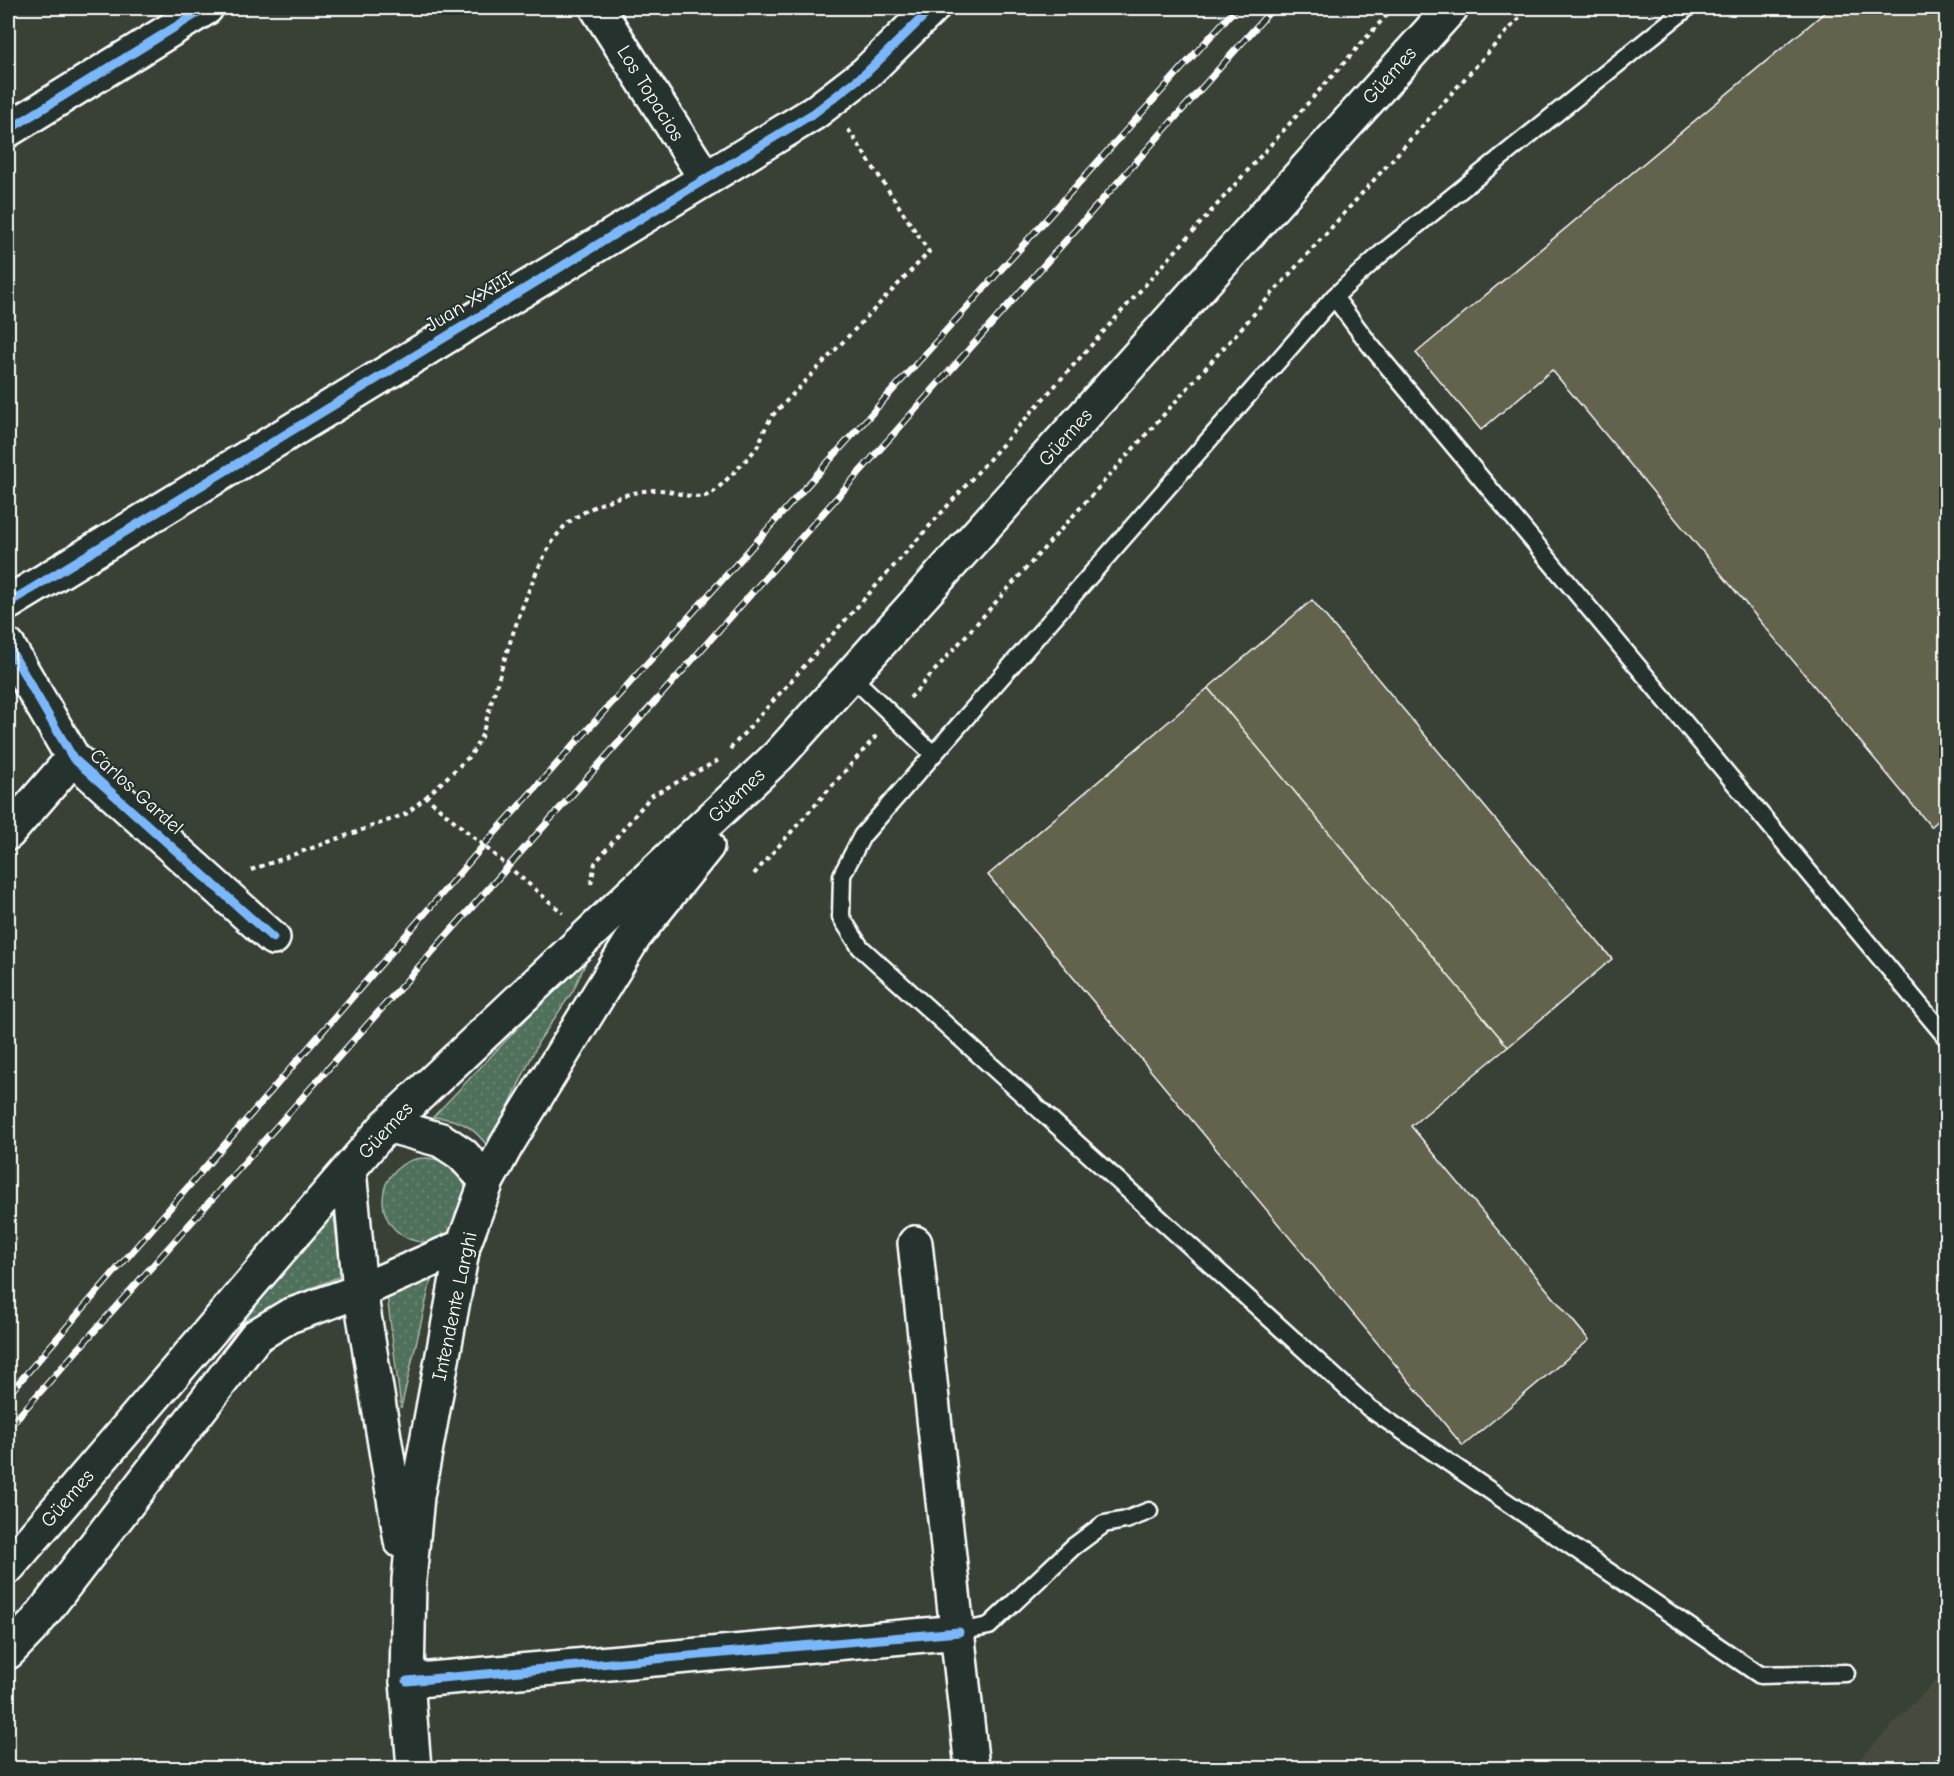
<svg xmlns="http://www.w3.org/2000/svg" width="1954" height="1776" font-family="'Comic Neue',sans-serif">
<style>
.built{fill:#464b3e}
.grass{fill:url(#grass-dots);stroke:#a8b8ac;stroke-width:1.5}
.building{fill:#64624e;stroke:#fff;stroke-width:1.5}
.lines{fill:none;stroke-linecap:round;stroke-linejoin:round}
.service-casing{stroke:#fff;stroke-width:21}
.minor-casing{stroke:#fff;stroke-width:38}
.secondary-casing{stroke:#fff;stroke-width:38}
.path{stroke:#fff;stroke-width:4;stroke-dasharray:4.5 4.5;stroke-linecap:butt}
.service{stroke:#26332d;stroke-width:16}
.minor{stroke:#26332d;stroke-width:33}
.secondary{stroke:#26332d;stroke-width:33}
.rail-casing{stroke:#fff;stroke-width:7}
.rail{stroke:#26332d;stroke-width:4.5;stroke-dasharray:14;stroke-linecap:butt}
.cycleway-casing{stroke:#26332d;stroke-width:13}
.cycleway{stroke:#7ab7fb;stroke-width:9}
.labels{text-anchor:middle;stroke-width:4.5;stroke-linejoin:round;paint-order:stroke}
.street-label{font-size:20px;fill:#fff;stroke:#26332d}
</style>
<defs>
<pattern id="grass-dots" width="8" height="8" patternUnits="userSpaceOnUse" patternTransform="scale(1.5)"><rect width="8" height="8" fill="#50705a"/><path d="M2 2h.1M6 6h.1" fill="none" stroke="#6a8573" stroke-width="1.8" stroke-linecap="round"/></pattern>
</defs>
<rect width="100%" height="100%" fill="#394137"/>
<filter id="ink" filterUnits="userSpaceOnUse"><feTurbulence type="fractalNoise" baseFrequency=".0167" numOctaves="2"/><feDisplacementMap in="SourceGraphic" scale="12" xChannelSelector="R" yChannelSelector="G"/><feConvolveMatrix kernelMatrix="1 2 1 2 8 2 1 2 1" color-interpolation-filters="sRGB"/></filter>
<g filter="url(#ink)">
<path class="built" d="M1946,1670v98h-95z"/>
<path class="grass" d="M591,951l-18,40 -34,50 -50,107c-16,-22 -29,-29 -56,-31z
M383 1200a42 42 0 1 1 84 0a42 42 0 1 1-84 0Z
M333,1207l8,69 -30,12 -84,45z
M432,1276l-31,132 -14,-113z"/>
<path class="building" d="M1830,8h116v805l-15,14 -379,-457 -71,60 -65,-77z
M1312,600l300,359 -104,88 -300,-359z
M1208,688l300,359 -97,79 178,214 -126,106 -475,-571z"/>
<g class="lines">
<defs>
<path id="service" d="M1687,8l-306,246 -47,43 -472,539 -20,39 -1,42 19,30 509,461 391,267 86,-2
M1334,297l36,48 576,692
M850,675l83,79
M959,1632l30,-6 84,-79 31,-23 22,-4 23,-9
M1941,1768l5,-1"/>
<path id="minor" d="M597,8l109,171
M8,130l198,-122
M8,603l806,-490 52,-40 66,-65
M8,646l65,112 200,180
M8,833l65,-75
M915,1243l57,525
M407,1681l552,-49"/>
<path id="secondary" d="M387,1125l54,15 21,14 25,27
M349,1169l11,122 41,250
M8,1567l379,-442 392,-370 672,-747
M8,1652l26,-27 222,-289 33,-20 71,-25 103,-45
M414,1768l-7,-87 2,-101 8,-84 46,-250 24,-65 20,-37 127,-207 73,-91"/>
</defs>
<use href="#service" class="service-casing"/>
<use href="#minor" class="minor-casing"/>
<use href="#secondary" class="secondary-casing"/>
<path class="path" d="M910,698l618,-690
M730,749l663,-741
M426,797l45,-42 11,-20c14,-48 50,-180 84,-210 19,-18 66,-36 93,-35 16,0 38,13 53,3 6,-4 41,-39 45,-46 6,-10 7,-20 16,-32l156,-163 -81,-123
M251,870l155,-56 20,-17 137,116
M754,874l123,-139
M591,884l4,-21 56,-67 70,-37"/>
<use href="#service" class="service"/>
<use href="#minor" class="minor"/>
<use href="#secondary" class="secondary"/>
<defs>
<path id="rail" d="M8,1395l476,-550 752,-837
M8,1428l1265,-1420"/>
</defs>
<use href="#rail" class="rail-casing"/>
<use href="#rail" class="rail"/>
<defs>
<path id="cycleway" d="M8,130l198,-122
M8,603l806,-490 52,-40 66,-65
M8,646l65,112 200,180
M407,1681l552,-49"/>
</defs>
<use href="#cycleway" class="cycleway-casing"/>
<use href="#cycleway" class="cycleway"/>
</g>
</g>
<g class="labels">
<g class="street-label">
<text transform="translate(1389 75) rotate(-48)" y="7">Güemes</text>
<text transform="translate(651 93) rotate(58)" y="7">Los Topacios</text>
<text transform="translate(469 301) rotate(-31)" y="7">Juan XXIII</text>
<text transform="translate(1065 437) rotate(-48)" y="7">Güemes</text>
<text transform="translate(137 791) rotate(42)" y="7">Carlos Gardel</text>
<text transform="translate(736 795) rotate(-43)" y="7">Güemes</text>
<text transform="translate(385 1130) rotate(-47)" y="7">Güemes</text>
<text transform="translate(454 1306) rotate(-78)" y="7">Intendente Larghi</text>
<text transform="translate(67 1498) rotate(-49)" y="7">Güemes</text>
</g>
</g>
<rect width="1954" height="1776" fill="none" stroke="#26332d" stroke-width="30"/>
<rect x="15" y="15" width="1924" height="1746" fill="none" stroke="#fff" stroke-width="2" filter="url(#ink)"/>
</svg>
